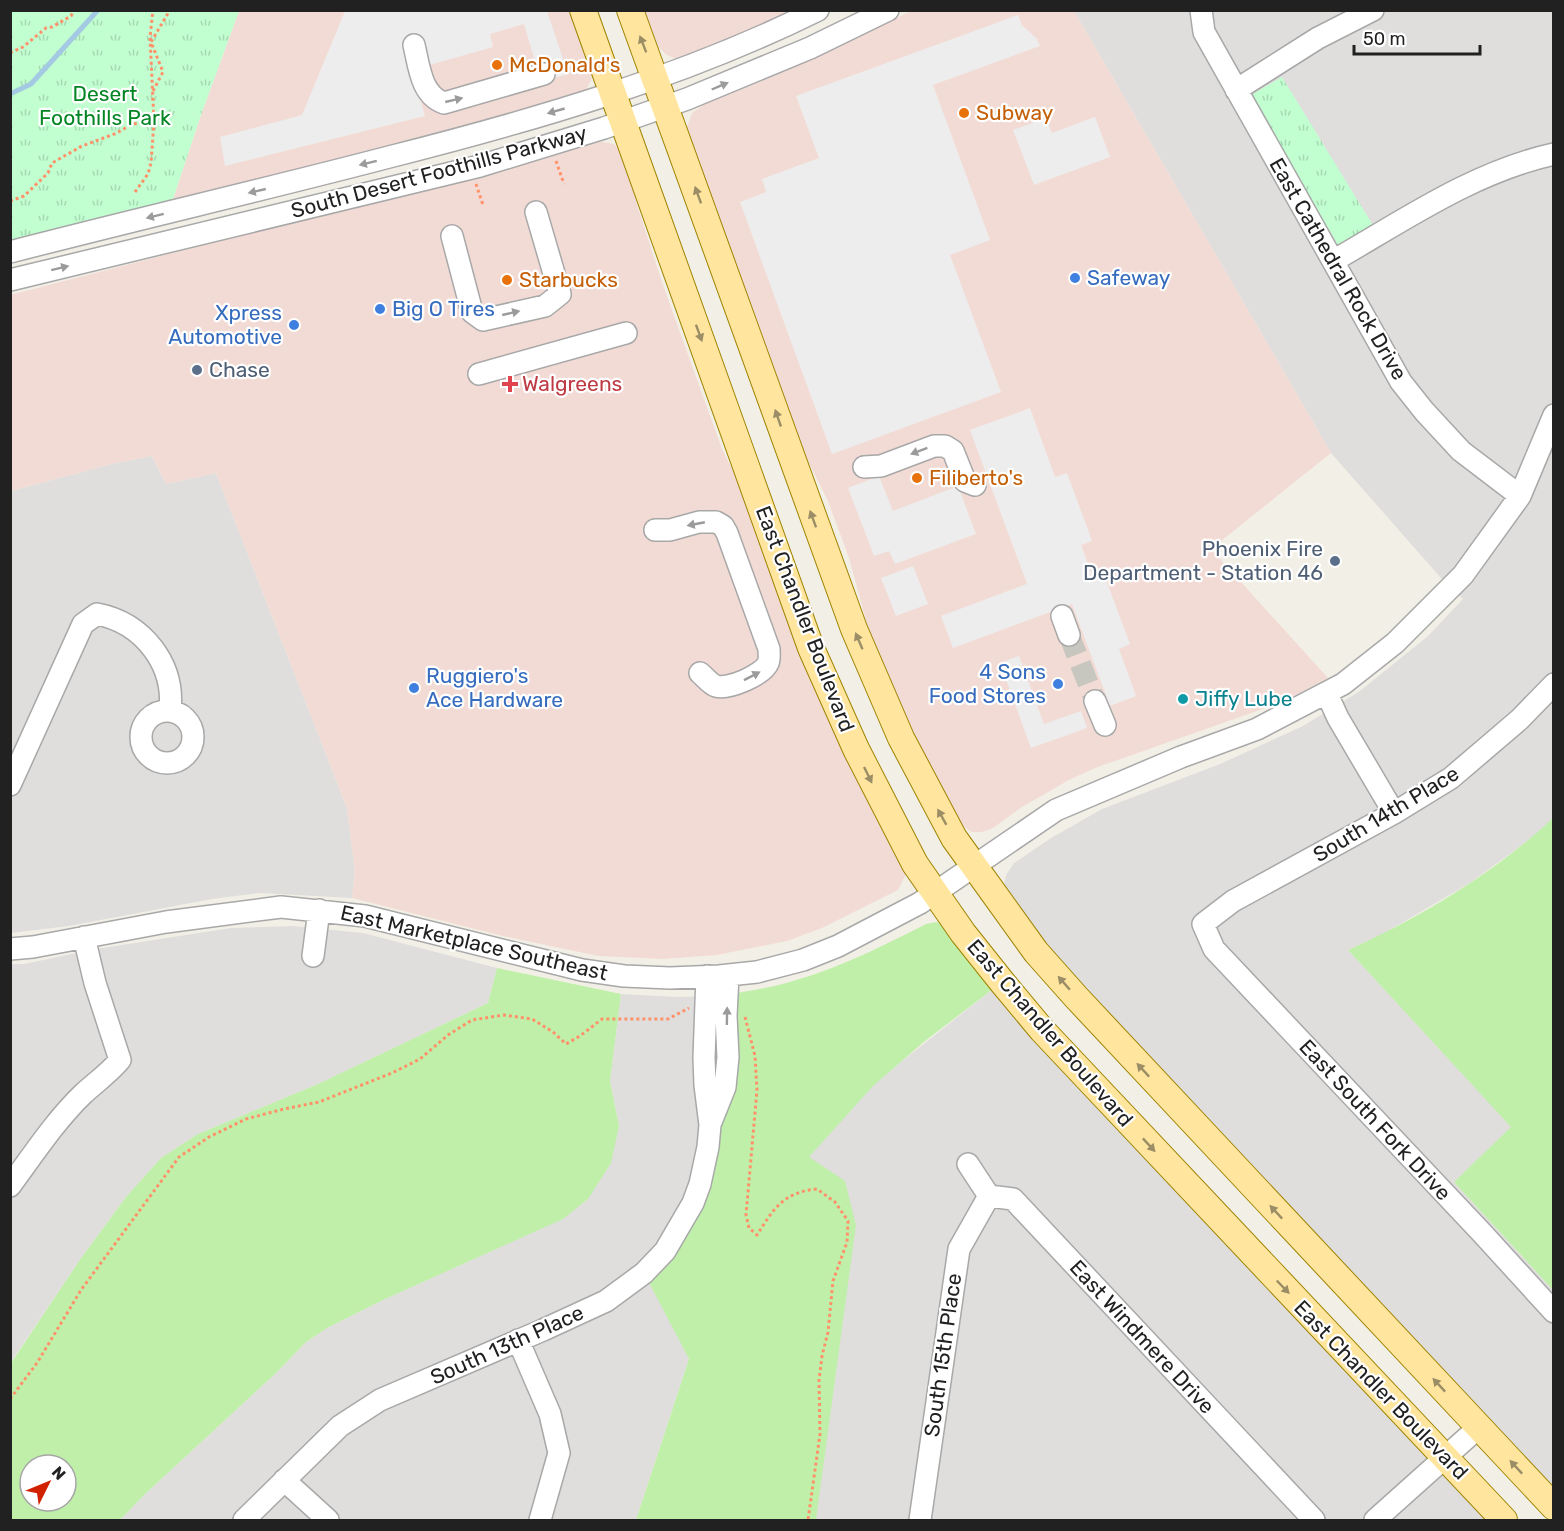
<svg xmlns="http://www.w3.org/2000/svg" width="1564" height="1531" font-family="Rubik,sans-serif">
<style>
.residential{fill:#dfdedd}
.commercial{fill:#f3dbd5}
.grass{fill:#c0efa9;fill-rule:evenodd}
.park{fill:url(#park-tufts)}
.parking{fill:#ededed}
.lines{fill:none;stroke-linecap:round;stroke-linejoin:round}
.stream{stroke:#a4cae3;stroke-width:5}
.minor-tunnel{stroke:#c8c7bf;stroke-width:21;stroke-dasharray:21 10;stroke-linecap:butt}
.minor-casing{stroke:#a8a8a8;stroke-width:24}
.major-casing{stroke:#9d8300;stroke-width:28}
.path{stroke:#ff926a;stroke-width:3;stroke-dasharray:3 3;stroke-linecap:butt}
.minor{stroke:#fff;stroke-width:21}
.major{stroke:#ffe59e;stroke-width:26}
.oneway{fill:#9b8d66}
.oneway2{fill:#9b9b9b}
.food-dot{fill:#e8710a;stroke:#fff;stroke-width:2}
.shop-dot{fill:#3f7fe0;stroke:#fff;stroke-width:2}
.service-dot{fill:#5c6f8a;stroke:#fff;stroke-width:2}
.health-dot{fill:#e0444e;stroke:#fff;stroke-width:2}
.culture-dot{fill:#0f9aa8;stroke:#fff;stroke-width:2}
.labels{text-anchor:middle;stroke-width:4.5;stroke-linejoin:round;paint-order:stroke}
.food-label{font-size:21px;fill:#c56008;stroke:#fff;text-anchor:start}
.park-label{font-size:21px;fill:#038523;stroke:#fff}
.street-label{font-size:21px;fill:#212121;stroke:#fff}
.shop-label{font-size:21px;fill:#366cbe;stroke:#fff;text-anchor:start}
.service-label{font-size:21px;fill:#4e5e75;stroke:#fff;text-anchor:start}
.health-label{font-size:21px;fill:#be3a42;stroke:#fff;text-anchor:start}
.culture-label{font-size:21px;fill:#0d838f;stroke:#fff;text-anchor:start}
</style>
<defs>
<pattern id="park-tufts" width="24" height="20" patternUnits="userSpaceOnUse" patternTransform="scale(1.5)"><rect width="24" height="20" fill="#c1fed0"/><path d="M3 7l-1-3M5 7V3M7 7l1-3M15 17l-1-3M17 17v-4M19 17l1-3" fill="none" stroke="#a6d9b2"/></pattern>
</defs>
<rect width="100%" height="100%" fill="#f2f0e6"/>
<path class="residential" d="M1074,11h479v807l-19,18 -64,47 -89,52 -33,15 164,177 -58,55 99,108v204l-344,-369 -167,-185 -36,-45 -2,-10 2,-10 8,-12 37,-25 51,-29 118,-45 83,-38 57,-35 68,-55 35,-37 -23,-22 -109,-124z
M152,456l14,28 50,-11 131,335 8,63 -3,27 -93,-5 -47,6 -143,27 -58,7v-442l104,-28z
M293,926l70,7 134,35 -9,35 -170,81 -120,50 -37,24 -35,39 -47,64 -68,101v-398h13l72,-15 135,-21z
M993,989l64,73 430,458h-675l-6,-361 57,-67z
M621,994l57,3 37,-1 -15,188 -55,89 44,86 -53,161h-516l25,-26 131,-121 30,-31 21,-14 56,-28 179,-81 26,-20 31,-73 -9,-45z"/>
<path class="commercial" d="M239,11h334l20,58 -2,11 -5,10 -11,6 -403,106 29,-87z
M645,11h156l-116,47 -9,1 -9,-4 -8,-7z
M911,11h163l257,442 -120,96 117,129 -45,24 -188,66 -26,12 -47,27 -29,21 -11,4h-11l-10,-8 -39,-66 -32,-69 -23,-65 -18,-66 -21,-57 -25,-50 -113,-311 -3,-13 5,-14 14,-10 69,-27z
M597,141l17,3 11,13 12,48 26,80 59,164 34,69 147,345 3,11 -8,16 -76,38 -35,13 -70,14 -54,4 -65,-3 -95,-20 -151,-38 3,-27 -8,-63 -131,-335 -50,11 -14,-28 -37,7 -104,28 -1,-196 430,-111z"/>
<path class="grass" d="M1553,818v472l-99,-108 57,-55 -163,-177c72,-32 148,-78 205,-132z
M937,922l12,8 44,59 -68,52 -52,45 -64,71 36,24 11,44 -40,295h-180l53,-161 -45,-86 49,-70 22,-207c26,-4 52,-7 78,-15 46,-13 90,-35 133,-57z
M497,968l124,26 -11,87 9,45 -8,37 -23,36 -25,20 -180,81 -56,28 -21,14 -30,31 -131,121 -25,26h-109v-157l68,-102 47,-64 35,-39 37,-24 120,-50 170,-81zM30,1465h36v36h-36z"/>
<path class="park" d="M11,11h228l-38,104 -29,87 -161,39z
M1282,77l92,150 -35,20 -88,-152z"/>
<path class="parking" d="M345,11h202l21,63 -27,8 -17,-58 -34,10 3,13 -81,23 13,46 -200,50 -5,-29 82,-22z
M1018,15l4,10 15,14 3,7 -107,39 57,155 -40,15 51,137 -169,62 -92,-252 26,-10 -4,-13 57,-21 -23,-62z
M1095,117l15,40 -76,28 -21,-55 33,-12 6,15z
M1030,408l25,69 12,-4 25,68 -11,4 10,27 11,-3 28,75 -11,5 17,47 -26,10 -38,-102 -119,44 -12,-32 86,-32 -57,-154z
M879,476l14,35 65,-25 18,48 -81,30 -6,-13 -15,5 -26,-68z
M913,566l15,38 -32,12 -15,-38z
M1019,656l25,68 37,-13 6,17 -56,20 -31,-85z"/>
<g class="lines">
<path class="stream" d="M10,94l21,-10 67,-74"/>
<path class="minor-tunnel" d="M1069,635l26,66"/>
<defs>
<path id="minor" d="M1201,10l3,22 197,350 23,29 37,40 59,45
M414,45c5,21 7,50 30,58l100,-29
M1236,90l82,-52 55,-28
M452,236l20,76 11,8 62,-14 15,-12 -24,-82
M10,252c127,-33 253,-62 379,-95 146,-37 294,-80 429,-147
M1333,261c70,-40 140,-89 221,-107
M10,280l470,-114 124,-38 83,-29 123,-51 78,-38
M479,374l147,-41
M864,467l17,-1 53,-20h11l8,5 12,30 10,4
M655,530h15l29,-8h17l7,4 4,7 42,116c0,4 1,11 -1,14 -5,12 -40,27 -52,23 -6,-2 -11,-9 -16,-13
M1062,616l7,19
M1554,684l-34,35 -69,59 -57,35 -161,88 -30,23 11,25 268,284 72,79
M1327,694l11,24 56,95
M1095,701l10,24
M141 737a26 26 0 1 1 52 0a26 26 0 1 1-52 0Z
M10,785l73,-161 14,-10c46,9 78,50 73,96
M10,949l23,-2 133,-25 115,-15 84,9 217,54 42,6 46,2 49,-2 38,-4 46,-12 35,-14 82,-43 136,-93 125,-53 76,-28 86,-45 52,-41 68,-68 57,-79 34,-81
M313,956l6,-46
M711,1122l14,-35 3,-30 -2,-41 2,-41
M968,1164l21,32
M10,1186c23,-31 45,-65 73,-92 13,-12 25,-20 37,-34l-25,-77 -11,-46
M989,1196l24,3 301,321
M518,1340l32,74 9,39 -19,67
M284,1480l44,40
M244,1520l96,-94 40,-26 163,-70 63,-29 38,-28 21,-22 28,-48 7,-19 8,-37 2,-22 -5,-40 -1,-27 3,-82
M920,1520l39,-271 30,-53
M1375,1520l104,-93"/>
<path id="major" d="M583,10l228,638 45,101 59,115 48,69 39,49 40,48 462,490
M630,10l224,619 47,109 53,100 82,114 40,45 478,510"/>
</defs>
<use href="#minor" class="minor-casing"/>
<use href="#major" class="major-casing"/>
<path class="path" d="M10,53l13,-6 23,-19 6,-1 19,-11 3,-6
M153,91l10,-19 -12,-30 19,-32
M556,161l8,23
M476,184l7,21
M135,192l13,-18 3,-11 3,-41 -4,-85 3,-27
M10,201l14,-5 24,-23 4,-10 30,-17 35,-13 15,-9 22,-2
M745,1017l10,39 2,34 -11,125 3,13 8,7c17,-27 27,-43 60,-46l18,13 13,19 -1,21 -14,39 -5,51 -6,24 -3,24 1,54 -12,86
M10,1399l27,-36 44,-73 98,-133 30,-20 37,-18 38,-10 35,-7 73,-29 28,-14 28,-24 24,-15 32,-5 28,4 21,13 13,12 14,-8 22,-17h66l21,-11"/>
<use href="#minor" class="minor"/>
<use href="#major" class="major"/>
</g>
<defs><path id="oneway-solid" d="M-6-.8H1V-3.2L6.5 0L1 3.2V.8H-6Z" transform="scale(1.5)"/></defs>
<g class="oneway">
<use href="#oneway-solid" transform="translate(643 44) rotate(-111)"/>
<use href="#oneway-solid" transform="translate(698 195) rotate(-110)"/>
<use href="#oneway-solid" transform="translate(699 333) rotate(70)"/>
<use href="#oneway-solid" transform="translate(778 418) rotate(-109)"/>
<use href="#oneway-solid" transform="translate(813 519) rotate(-110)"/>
<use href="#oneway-solid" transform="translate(859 641) rotate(-113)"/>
<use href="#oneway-solid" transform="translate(868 775) rotate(64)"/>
<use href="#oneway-solid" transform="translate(942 817) rotate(-119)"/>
<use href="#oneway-solid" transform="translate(1064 983) rotate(-131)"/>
<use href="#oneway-solid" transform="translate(1143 1070) rotate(-133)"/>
<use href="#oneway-solid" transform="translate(1149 1145) rotate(47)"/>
<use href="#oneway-solid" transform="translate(1276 1212) rotate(-133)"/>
<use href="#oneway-solid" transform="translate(1283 1287) rotate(46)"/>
<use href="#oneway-solid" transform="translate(1439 1385) rotate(-133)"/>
<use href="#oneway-solid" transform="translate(1516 1467) rotate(-133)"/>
</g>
<g class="oneway2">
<use href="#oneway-solid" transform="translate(720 86) rotate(-23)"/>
<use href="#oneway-solid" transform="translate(454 100) rotate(-13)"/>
<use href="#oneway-solid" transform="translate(556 111) rotate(164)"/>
<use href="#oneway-solid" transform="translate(368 163) rotate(166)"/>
<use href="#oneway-solid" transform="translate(257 191) rotate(167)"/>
<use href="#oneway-solid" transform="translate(155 216) rotate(166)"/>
<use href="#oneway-solid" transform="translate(60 268) rotate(-14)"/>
<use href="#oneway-solid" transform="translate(511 313) rotate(-13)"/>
<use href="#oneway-solid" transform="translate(919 451) rotate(159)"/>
<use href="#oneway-solid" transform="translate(696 524) rotate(169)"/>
<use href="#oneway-solid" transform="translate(752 676) rotate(-27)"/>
<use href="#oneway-solid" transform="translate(727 1016) rotate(-89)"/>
</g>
<g class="food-dot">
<circle cx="497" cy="65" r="6"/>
<circle cx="964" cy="113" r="6"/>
<circle cx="507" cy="280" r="6"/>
<circle cx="917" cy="478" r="6"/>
</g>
<g class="shop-dot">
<circle cx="1075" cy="278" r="6"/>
<circle cx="380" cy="309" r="6"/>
<circle cx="294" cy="325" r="6"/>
<circle cx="1058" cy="684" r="6"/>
<circle cx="414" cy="688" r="6"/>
</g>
<g class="service-dot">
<circle cx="197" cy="370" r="6"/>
<circle cx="1335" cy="561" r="6"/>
</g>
<path class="health-dot" d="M507 375h6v6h6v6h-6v6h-6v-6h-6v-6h6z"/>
<circle class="culture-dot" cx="1183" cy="699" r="6"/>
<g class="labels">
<g class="food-label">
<text x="509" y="72">McDonald's</text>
<text x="976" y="120">Subway</text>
<text x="519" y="287">Starbucks</text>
<text x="929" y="485">Filiberto's</text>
</g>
<g class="park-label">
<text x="105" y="101">Desert<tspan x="105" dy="24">Foothills Park</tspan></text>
</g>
<g class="street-label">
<text transform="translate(439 172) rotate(-15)" y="7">South Desert Foothills Parkway</text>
<text transform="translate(1338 269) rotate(60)" y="7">East Cathedral Rock Drive</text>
<text transform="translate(805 619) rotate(69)" y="7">East Chandler Boulevard</text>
<text transform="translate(1386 814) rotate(-31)" y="7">South 14th Place</text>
<text transform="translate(474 943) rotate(13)" y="7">East Marketplace Southeast</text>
<text transform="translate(1050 1033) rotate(49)" y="7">East Chandler Boulevard</text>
<text transform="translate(1375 1120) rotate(47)" y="7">East South Fork Drive</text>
<text transform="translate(1142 1337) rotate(47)" y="7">East Windmere Drive</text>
<text transform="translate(507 1345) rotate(-24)" y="7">South 13th Place</text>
<text transform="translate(943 1355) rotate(-82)" y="7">South 15th Place</text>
<text transform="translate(1381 1390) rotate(46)" y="7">East Chandler Boulevard</text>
</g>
<g class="shop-label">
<text x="1087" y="285">Safeway</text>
<text x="392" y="316">Big O Tires</text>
<text x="282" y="320" text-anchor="end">Xpress<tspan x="282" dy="24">Automotive</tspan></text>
<text x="1046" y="679" text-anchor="end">4 Sons<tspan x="1046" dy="24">Food Stores</tspan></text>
<text x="426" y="683">Ruggiero's<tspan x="426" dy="24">Ace Hardware</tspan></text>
</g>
<g class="service-label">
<text x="209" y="377">Chase</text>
<text x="1323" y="556" text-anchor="end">Phoenix Fire<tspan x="1323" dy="24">Department - Station 46</tspan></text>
</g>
<g class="health-label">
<text x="522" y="391">Walgreens</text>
</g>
<g class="culture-label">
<text x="1195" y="706">Jiffy Lube</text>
</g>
</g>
<rect width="1564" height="1531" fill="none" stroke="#212121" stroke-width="24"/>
<g transform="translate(48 1483) rotate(47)"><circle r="28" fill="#ffffff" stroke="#a6a6a6" stroke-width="1.5"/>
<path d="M0-4.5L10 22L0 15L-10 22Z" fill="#d12200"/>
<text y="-9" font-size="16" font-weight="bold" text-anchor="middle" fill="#212121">N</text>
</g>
<path d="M1354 45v9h126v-9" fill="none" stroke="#212121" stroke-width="3"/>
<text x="1363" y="45" font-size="18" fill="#212121" stroke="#ffffff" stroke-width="4.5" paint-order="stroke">50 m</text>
</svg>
